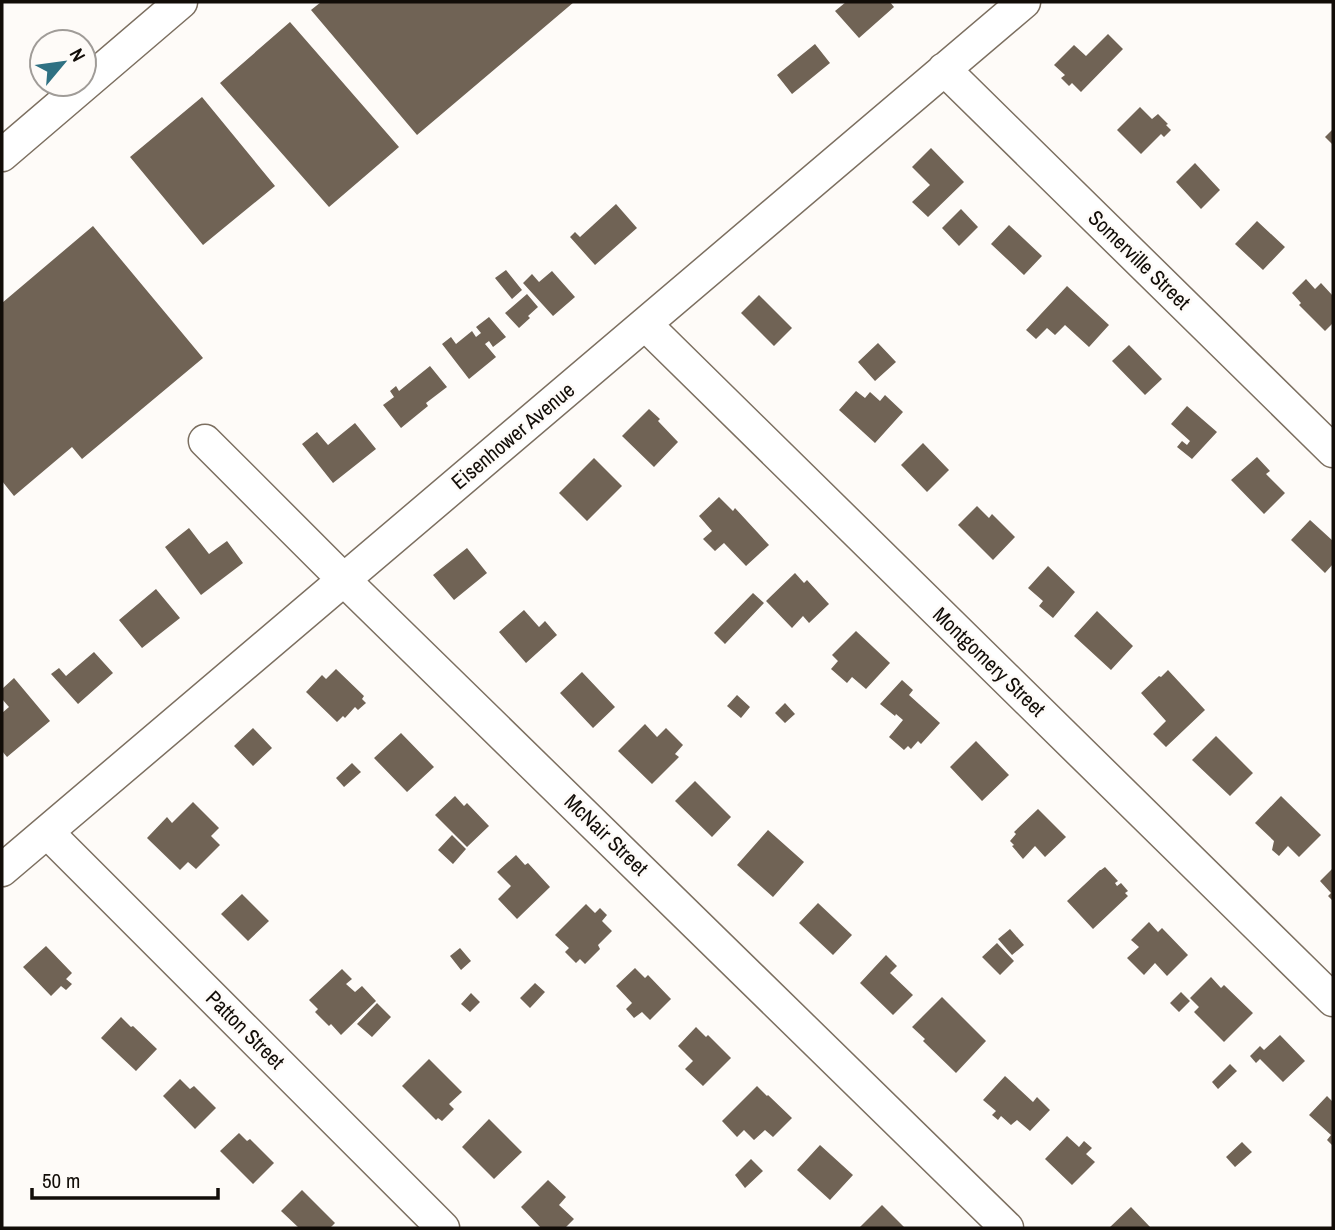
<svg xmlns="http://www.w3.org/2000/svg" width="1335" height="1230" font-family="'Archivo Narrow',sans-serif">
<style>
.building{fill:#706355}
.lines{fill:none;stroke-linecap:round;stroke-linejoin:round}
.minor-casing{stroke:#7c6f60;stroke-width:35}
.minor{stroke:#fff;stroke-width:32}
.labels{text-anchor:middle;stroke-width:5;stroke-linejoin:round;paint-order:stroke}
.street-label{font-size:21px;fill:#120d08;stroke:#fefbf8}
</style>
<rect width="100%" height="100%" fill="#fefbf8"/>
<path class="building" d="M321,2h253l-157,133 -106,-125z
M846,2h44l4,5 -35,31 -24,-27z
M290,22l109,125 -70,60 -109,-124z
M1108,34l15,15 -42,43 -9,-9 -3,3 -8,-8 4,-3 -11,-10 20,-20 12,11z
M815,44l15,19 -38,31 -15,-19z
M202,97l73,89 -72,59 -73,-88z
M1140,107l12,12 6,-5 10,10 -2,1 5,5 -7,7 -3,-3 -20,20 -24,-24z
M1333,129v16l-8,-8z
M931,148l33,34 -36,35 -16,-15 18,-17 -18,-18z
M1195,163l25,27 -19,19 -25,-27z
M616,204l21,24 -42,37 -25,-28 5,-5 5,5z
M961,209l17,18 -19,19 -17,-18z
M1257,221l28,26 -22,23 -28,-26z
M1009,225l33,31 -18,19 -33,-31z
M93,226l110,132 -121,101 -10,-12 -58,49 -12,-15v-178z
M506,270l16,20 -10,9 -17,-21z
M552,271l23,26 -22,19 -30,-33 9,-9 7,8z
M1306,279l9,10 6,-6 12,13v27l-8,8 -26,-26 2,-2 -9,-10z
M1067,286l42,39 -20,22 -24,-22 -10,10 -8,-7 -11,11 -10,-9z
M527,294l11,13 -10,9 2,2 -11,10 -14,-15z
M759,295l33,33 -18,18 -33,-33z
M489,317l17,20 -13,10 -4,-6 -4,3 11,13 -27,22 -27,-35 9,-7 5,7 16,-13 4,6 5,-4 -5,-6z
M878,343l18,19 -21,19 -17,-19z
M1129,345l33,34 -17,16 -33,-34z
M430,366l17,21 -21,16 2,3 -27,22 -18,-23 11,-8 -4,-6 6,-5 3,5z
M856,391l9,7 5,-6 10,9 5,-6 18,17 -28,31 -36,-33z
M1187,406l30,26 -25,27 -15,-12 5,-6 5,4 3,-4 -19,-17z
M649,409l11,10 -2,2 20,21 -24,25 -32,-31z
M355,423l21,26 -43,34 -31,-39 15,-12 11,13z
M923,443l26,27 -22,22 -26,-27z
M1257,457l13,14 -4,3 19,19 -21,21 -33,-34z
M594,458l28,28 -35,35 -28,-28z
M719,497l14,14 2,-3 34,37 -23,21 -22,-23 -9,8 -12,-12 9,-8 -13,-15z
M977,506l12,12 3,-4 23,23 -22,23 -35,-35z
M1310,520l23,21v23l-8,9 -34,-33z
M189,528l20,26 18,-13 16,22 -42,32 -36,-48z
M467,548l20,25 -33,27 -21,-25z
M1048,566l27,26 -22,26 -14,-12 4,-5 -15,-13z
M795,573l9,10 3,-3 22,24 -20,19 -6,-7 -11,12 -26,-27z
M156,589l24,29 -38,30 -23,-28z
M753,593l11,10 -39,41 -11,-11z
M524,610l15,17 6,-6 12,14 -31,28 -27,-31z
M1097,611l36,35 -22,24 -37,-34z
M856,631l34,32 -24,26 -14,-12 -5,6 -16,-14 7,-8 -6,-6z
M94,652l19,21 -35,31 -27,-30 8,-6 7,8z
M336,669l28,27 -2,3 4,4 -8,7 -3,-3 -10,11 -2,-2 -6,6 -31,-30 16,-17 4,4z
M1168,670l37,40 -39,37 -13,-13 13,-13 -25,-28 18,-17 2,1z
M582,672l33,35 -22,21 -33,-35z
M14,678l36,43 -43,36 -5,-6v-38l7,-6 -7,-8v-10z
M902,680l11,10 -4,5 31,28 -19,21 -3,-3 -7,8 -3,-3 -4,4 -15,-13 14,-17 -7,-6 -1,2 -15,-12z
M737,695l13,12 -9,11 -14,-12z
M785,703l10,11 -10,9 -10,-10z
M645,724l12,13 9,-9 17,17 -8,9 4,3 -27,27 -34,-33z
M253,728l19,20 -19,18 -19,-20z
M401,733l33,34 -27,25 -33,-34z
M1216,736l37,37 -23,23 -38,-36z
M976,741l33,34 -27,26 -32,-34z
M352,763l9,9 -17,15 -8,-9z
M695,781l36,36 -19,20 -37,-36z
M455,796l9,10 3,-3 22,23 -22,21 -32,-32z
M1281,796l40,39 -22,22 -11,-11 -9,10 -7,-6 2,-9 -19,-18z
M193,802l26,26 -8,8 9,9 -24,24 -8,-7 -8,8 -33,-32 20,-21 5,6z
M1038,809l28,28 -21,20 -10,-11 -12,13 -11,-13 2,-1 -4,-4 6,-7 -2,-2z
M768,830l36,32 -31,35 -36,-32z
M452,835l14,14 -13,15 -15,-14z
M516,855l9,10 3,-2 22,24 -33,32 -19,-20 13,-13 -14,-14z
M1105,867l13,14 -3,2 2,3 4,-3 7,8 -3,2 3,3 -35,33 -26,-28 33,-31h1z
M1333,868v33l-5,-5 3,-3 -11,-12z
M242,894l27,27 -21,20 -27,-27z
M818,903l34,32 -19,20 -34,-32z
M586,904l9,9 5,-5 7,7 -5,6 10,10 -14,14 2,4 -15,15 -5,-5 -4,4 -11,-11 4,-4 -14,-13z
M1149,922l9,10 4,-4 26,27 -21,21 -12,-13 -11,12 -17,-17 12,-11 -8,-7z
M1010,929l14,16 -12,10 -14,-16z
M997,943l17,18 -14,14 -18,-18z
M46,946l26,27 -6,6 6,5 -6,6 -5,-4 -10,10 -28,-29z
M460,948l11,13 -10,9 -11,-14z
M886,955l11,11 -7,7 23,22 -20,20 -33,-32z
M635,968l10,10 3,-3 23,24 -21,21 -8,-8 -8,6 -8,-9 6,-6 -16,-17z
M342,969l10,10 -6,5 9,8 7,-6 14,15 -35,34 -10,-11 -2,2 -14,-14 3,-3 -9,-9z
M1211,977l10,11 3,-3 29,28 -29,29 -30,-30 5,-5 -9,-9z
M535,983l10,9 -15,16 -10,-10z
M1181,992l9,9 -11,11 -9,-9z
M471,993l9,9 -10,10 -9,-8z
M942,997l44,44 -30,32 -33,-32 2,-2 -13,-12z
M377,1003l14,14 -19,20 -15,-13z
M121,1017l10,10 2,-1 24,23 -21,22 -35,-33z
M696,1027l10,10 2,-2 23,23 -28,28 -18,-17 8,-8 -15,-15z
M1280,1035l25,26 -22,21 -23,-23 -4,4 -6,-7 10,-10 4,4z
M429,1059l33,33 -13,12 5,5 -12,12 -4,-3 -2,2 -34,-34z
M1230,1064l7,7 -19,18 -6,-7z
M1005,1076l28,26 4,-5 13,13 -20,21 -13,-11 -6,5 -10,-9 -3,4 -6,-5 4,-4 -13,-11z
M180,1079l10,10 4,-3 22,22 -21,21 -32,-33z
M757,1086l10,10 1,-1 24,23 -19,19 -8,-7 -11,10 -10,-10 -7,7 -15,-16z
M1327,1096l6,6v44l-6,-6 4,-5 -22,-20z
M489,1119l33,33 -28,27 -32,-32z
M239,1133l8,8 3,-2 24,24 -21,21 -33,-33z
M1067,1136l12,11 5,-6 8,7 -6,6 9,8 -23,23 -27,-26z
M1242,1142l10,10 -17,15 -9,-10z
M820,1145l33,30 -23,25 -33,-30z
M751,1159l12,12 -18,17 -10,-13z
M548,1180l18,17 -7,8 15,14 -9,9h-24l-20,-21z
M302,1190l33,33 -5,5h-31l-18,-17z
M882,1205l23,23h-46z
M1131,1207l20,21h-42z"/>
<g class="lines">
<defs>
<path id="minor" d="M944,69l389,382
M2,155l179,-153
M645,324l688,676
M205,441l139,139 663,648
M47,832l396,396
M2,870l1022,-868"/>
</defs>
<use href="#minor" class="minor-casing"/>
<use href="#minor" class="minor"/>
</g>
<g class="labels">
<g class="street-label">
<text transform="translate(1139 260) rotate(44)" y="7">Somerville Street</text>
<text transform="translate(513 436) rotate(-40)" y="7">Eisenhower Avenue</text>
<text transform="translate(989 662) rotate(44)" y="7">Montgomery Street</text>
<text transform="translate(606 835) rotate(44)" y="7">McNair Street</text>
<text transform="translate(245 1030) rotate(45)" y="7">Patton Street</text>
</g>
</g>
<rect width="1335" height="1230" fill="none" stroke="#120d08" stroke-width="7"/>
<g transform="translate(63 63) rotate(61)"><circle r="33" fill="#fefbf8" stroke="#a09c98" stroke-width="2"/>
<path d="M0-5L12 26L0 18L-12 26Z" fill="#2f7183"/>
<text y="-10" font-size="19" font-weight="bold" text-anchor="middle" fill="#120d08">N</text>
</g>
<path d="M32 1188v10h186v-10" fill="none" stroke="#120d08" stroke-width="3.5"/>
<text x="42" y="1188" font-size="21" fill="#120d08" stroke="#fefbf8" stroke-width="5" paint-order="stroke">50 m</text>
</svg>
